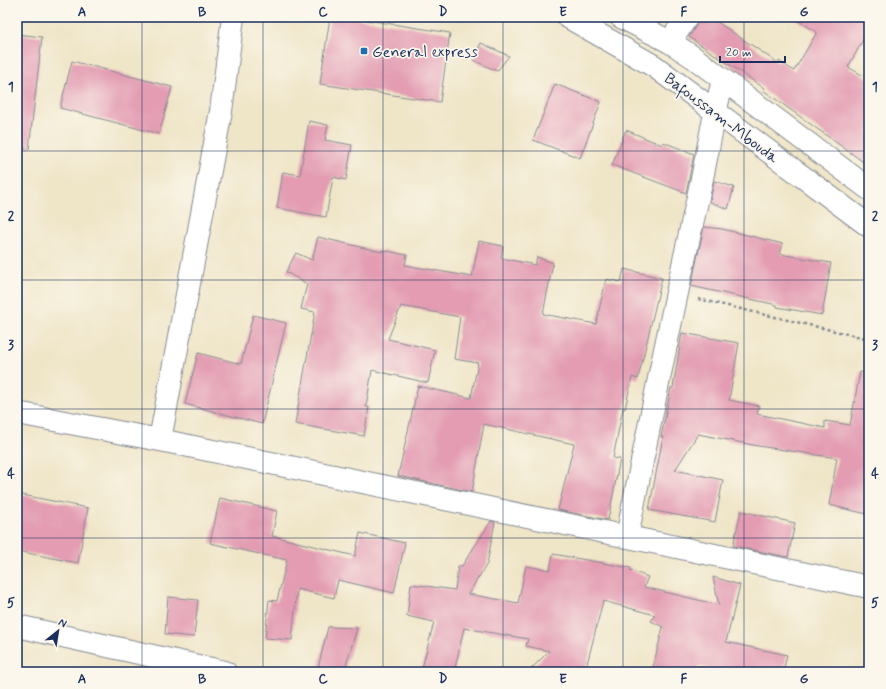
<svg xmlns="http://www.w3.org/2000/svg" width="886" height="689" font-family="Mynerve,sans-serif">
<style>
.building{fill:#e39cb2}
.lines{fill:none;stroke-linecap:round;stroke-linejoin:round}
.street-casing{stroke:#858a92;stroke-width:24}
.highway-casing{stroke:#858a92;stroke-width:24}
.path{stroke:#858a92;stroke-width:2.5;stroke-dasharray:3 3;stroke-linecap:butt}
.street{stroke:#fff;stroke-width:22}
.highway{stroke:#fff;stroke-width:22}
.grid{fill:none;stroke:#1b2f5e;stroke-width:1;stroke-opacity:0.55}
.poi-dot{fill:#1f6fb2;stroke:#fbf7ec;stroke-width:1.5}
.labels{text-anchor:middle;stroke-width:3.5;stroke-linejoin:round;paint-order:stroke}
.poi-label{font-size:16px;fill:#1b2f5e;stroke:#fbf7ec;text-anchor:start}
.street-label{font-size:16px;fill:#1b2f5e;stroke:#fbf7ec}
.neatline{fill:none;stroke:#1b2f5e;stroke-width:1.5}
.grid-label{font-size:13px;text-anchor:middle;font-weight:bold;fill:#1b2f5e}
</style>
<rect width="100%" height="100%" fill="#fbf7ec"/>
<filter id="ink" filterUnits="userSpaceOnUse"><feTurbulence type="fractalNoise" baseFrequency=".025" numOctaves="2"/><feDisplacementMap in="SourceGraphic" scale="8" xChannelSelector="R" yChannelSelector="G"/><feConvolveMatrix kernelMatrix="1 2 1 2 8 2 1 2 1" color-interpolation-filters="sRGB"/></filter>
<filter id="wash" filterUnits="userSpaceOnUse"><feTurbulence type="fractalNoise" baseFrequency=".012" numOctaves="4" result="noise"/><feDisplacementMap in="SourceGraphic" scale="16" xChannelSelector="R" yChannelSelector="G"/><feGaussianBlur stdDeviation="0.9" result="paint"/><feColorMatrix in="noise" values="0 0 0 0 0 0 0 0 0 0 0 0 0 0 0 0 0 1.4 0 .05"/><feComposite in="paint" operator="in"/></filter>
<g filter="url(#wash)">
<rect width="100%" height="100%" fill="#efe5c7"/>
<g id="blocks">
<path class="building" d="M330,17h17l103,16 -10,69 -120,-18z
M699,17h11l68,46 1,-2 15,10 23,-39 -25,-15h77v12l-21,38 21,12v87l-106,-76 1,-2 -75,-51 8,-13z
M17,34l25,3 -13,112 -12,-1z
M481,43l28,13 -12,15 -24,-11z
M72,61l100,26 -13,47 -99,-26z
M555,84l46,18 -21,56 -47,-18z
M309,121l19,4 -3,15 27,5 -6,35 -13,-3 -7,40 -49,-9 6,-36 17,3z
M626,130l36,15 1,-3 31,12 -8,39 -74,-28z
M714,181l20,6 -6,22 -18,-7z
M704,227l18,2 61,15 -3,10 51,9 -9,52 -45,-8v-2l-86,-19z
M318,237l64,15v-2l25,5 -2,10 67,12 7,-36 24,5 -2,12 34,7 2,-8 16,6 -10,51 53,10 10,-45 15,3 3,-13 38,9 -24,101 -6,-2 -7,32 -2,-1 -10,50 7,1 -12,61 -50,-10 16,-66 -90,-20 -12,68 -74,-16 20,-90 53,12 7,-35 -24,-4 6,-42 -59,-11 -13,33 47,11 -7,33 -56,-13 -6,37h3l-5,29 -69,-12 20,-112 -14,-3 6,-25 -21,-12 10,-19 16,7z
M253,315l33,8 -24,101 -77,-20 13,-51 43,11z
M682,333l57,10 -10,57 30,6 -2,8 68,14v-7l25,4 10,-53 9,1v131l-2,10 -38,-9 8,-47 -79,-12 -60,-12 -23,36 48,10 -8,42 -66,-12 14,-73h-2l10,-49h2z
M17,494l71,14 -10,55 -61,-12z
M220,498l57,13 -5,25 83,20 5,-23 45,10 -11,50 -56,-13 -4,18 -37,-9 -5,51 -27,-2 4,-38 8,1 10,-41 -77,-17z
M741,511l54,12 -7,34 -55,-11z
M491,521l4,1 -8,42 -19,30 50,9 8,-37 24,4 3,-16 78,14 -1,2 18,7 -4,10 75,18 -6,-28 27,8 -14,57 61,13 -4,17h-55l-30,-6 -1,6h-21l-23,-5 10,-40 -12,-6 4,-6 -52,-14 -18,71h-57l21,-21 -23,-5 2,-7 -64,-11 -10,44h-33l13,-50 -27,-6 4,-32 44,6 3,-24h4z
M168,597l30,3 -4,37 -29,-3z
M328,627l29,1 -13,44h-27z"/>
</g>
</g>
<g filter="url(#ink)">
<use href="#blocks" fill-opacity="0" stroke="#858a92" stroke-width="1"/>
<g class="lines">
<defs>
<path id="street" d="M670,42l17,-25
M17,413l143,27 709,147
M160,440l61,-329 12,-94
M627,537c23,-117 47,-233 73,-349 8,-36 13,-72 23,-107
M17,626l208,46"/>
<path id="highway" d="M568,17l86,49 215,160
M621,17l49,25 23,15 176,132"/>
</defs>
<use href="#street" class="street-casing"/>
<use href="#highway" class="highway-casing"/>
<path class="path" d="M698,299l171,40"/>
<use href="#street" class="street"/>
<use href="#highway" class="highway"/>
</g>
</g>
<path class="grid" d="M142,17v655M263,17v655M383,17v655M503,17v655M623,17v655M744,17v655M17,151h852M17,280h852M17,409h852M17,538h852"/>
<rect class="poi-dot" x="360" y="47" width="8" height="8" rx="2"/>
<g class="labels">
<g class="poi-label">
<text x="372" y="57">General express</text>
</g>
<g class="street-label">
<text transform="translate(722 117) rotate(37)" y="6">Bafoussam-Mbouda</text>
</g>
</g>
<rect width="886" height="689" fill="none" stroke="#fbf7ec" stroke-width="44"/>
<g transform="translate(58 631) rotate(30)" stroke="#fbf7ec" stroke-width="3" paint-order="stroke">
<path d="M0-3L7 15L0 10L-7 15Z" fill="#1b2f5e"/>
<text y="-6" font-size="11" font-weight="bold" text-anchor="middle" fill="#1b2f5e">N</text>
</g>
<path d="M720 56v6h65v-6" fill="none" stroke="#1b2f5e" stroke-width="2"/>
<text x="726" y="56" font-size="12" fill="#1b2f5e" stroke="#fbf7ec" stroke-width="3" paint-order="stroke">20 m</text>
<rect x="22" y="22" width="842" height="645" class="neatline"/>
<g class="grid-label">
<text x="82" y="16">A</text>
<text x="202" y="16">B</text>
<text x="323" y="16">C</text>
<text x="443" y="16">D</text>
<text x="563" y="16">E</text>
<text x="684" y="16">F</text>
<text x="804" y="16">G</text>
<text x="11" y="91">1</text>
<text x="875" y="91">1</text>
<text x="11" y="220">2</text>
<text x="875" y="220">2</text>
<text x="11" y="349">3</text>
<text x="875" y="349">3</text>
<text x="11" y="478">4</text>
<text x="875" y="478">4</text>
<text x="11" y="607">5</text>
<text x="875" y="607">5</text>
<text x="82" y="683">A</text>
<text x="202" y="683">B</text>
<text x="323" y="683">C</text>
<text x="443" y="683">D</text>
<text x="563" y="683">E</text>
<text x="684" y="683">F</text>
<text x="804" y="683">G</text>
</g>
</svg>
